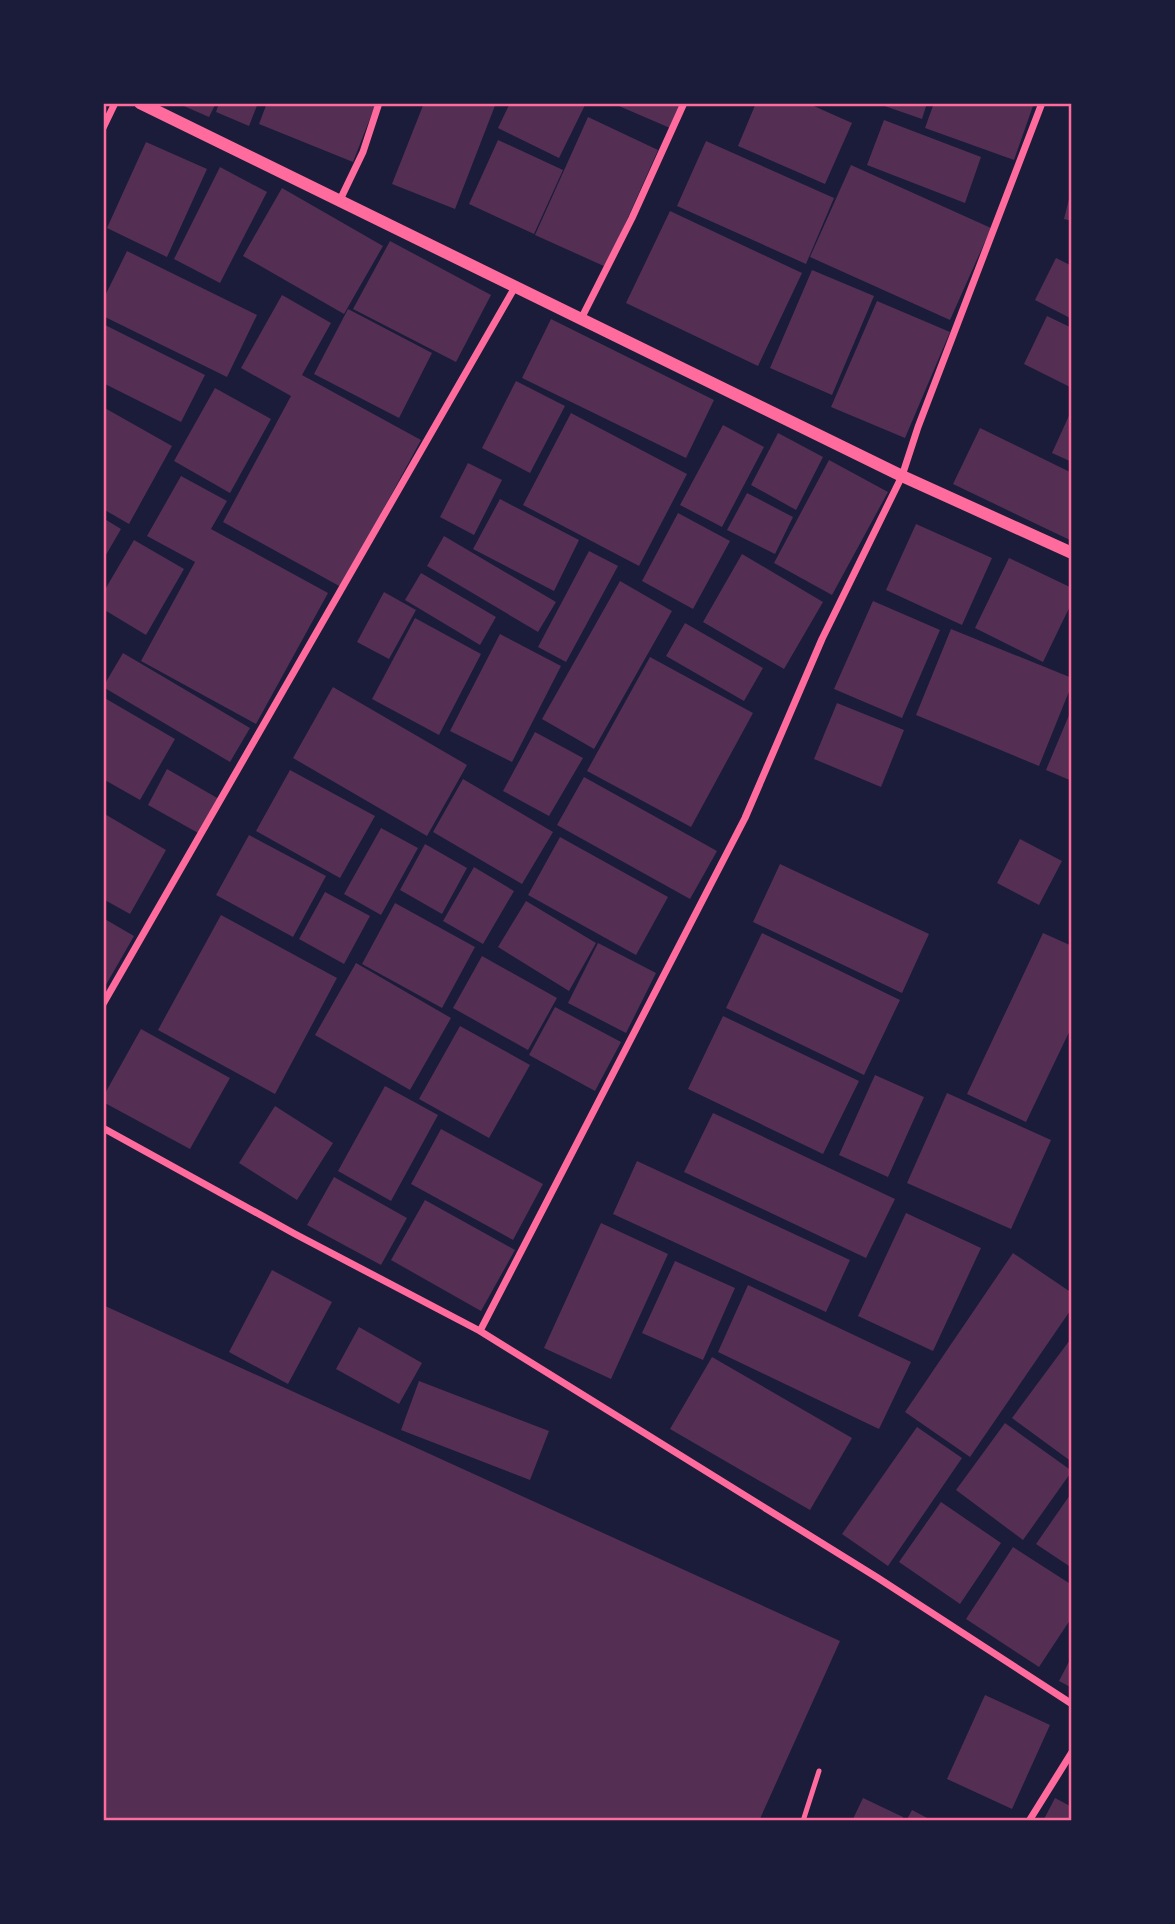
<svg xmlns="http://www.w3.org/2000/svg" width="1175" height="1924" font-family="'IBM Plex Sans',sans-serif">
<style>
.building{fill:#542f53}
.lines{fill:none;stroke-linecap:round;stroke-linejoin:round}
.service{stroke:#ff6b9d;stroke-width:5}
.minor{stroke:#ff6b9d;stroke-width:7}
.tertiary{stroke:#ff6b9d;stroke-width:12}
.neatline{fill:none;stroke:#ff6b9d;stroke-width:2.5}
</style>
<rect width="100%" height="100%" fill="#1b1b3a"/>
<path class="building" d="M177,103h39l-7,14z
M219,103h39l-9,23 -33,-14z
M267,103h109l-23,59 -94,-38z
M424,103h72l-41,106 -63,-25z
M510,103h76l-27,55 -61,-30z
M612,103h69l-11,25z
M756,103h51l45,20 -27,61 -87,-38z
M876,103h51l-5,16z
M934,103h100l-20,57 -89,-32z
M588,117l70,33 -52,117 -71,-32z
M884,120l97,37 -16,46 -98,-38z
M498,140l65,30 -29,64 -65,-30z
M706,141l128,57 -28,66 -129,-58z
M146,142l61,27 -40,88 -60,-29z
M851,165l140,63 -41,92 -140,-63z
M220,167l47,25 -47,91 -46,-24z
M282,188l101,58 -39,68 -101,-58z
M1071,191h1v30l-8,-2z
M670,211l132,62 -44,93 -132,-63z
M390,241l101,54 -35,67 -103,-53z
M127,251l130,64 -30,62 -124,-61v-16z
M1056,258l16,8v53l-37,-19z
M812,270l62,26 -42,99 -62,-27z
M282,295l49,28 -29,52 119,65 -80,147 -118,-65 68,-126 -50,-28z
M877,301l73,31 -45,106 -74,-31z
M348,309l84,44 -33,65 -85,-44z
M1047,316l25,12v60l-48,-24z
M551,319l163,81 -28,58 -164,-80z
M103,324l102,51 -24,47 -78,-39z
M516,381l49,25 -35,67 -48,-25z
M215,388l56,31 -41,74 -56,-32z
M103,407l69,39 -43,78 -26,-15z
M1072,409v53l-20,-9z
M571,413l116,61 -48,92 -116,-61z
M723,425l41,22 -42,80 -42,-22z
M980,428l92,45v68l-119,-57z
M778,433l45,24 -27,53 -45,-25z
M829,460l59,32 -56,103 -58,-32z
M468,463l34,17 -28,55 -34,-18z
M181,476l46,25 -16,28 117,64 -72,131 -115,-63 54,-99 -48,-26z
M747,493l46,24 -18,37 -48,-24z
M500,499l79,41 -25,51 -81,-42z
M678,513l52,28 -37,68 -51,-28z
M103,518l18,11 -18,31z
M916,524l76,34 -30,67 -76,-35z
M444,536l112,66 -18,30 -111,-66z
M134,540l50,29 -38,66 -43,-26v-16z
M589,551l29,15 -52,96 -28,-15z
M742,554l81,48 -39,67 -81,-47z
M1009,558l63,30v14l-29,60 -68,-34z
M421,573l75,44 -16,28 -75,-45z
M620,581l52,30 -78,138 -52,-30z
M384,592l32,18 -27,49 -32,-17z
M873,601l67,29 -38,88 -68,-29z
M415,618l66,36 -42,81 -67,-36z
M685,623l78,45 -19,33 -78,-45z
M951,629l121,49v6l-33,82 -123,-51z
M500,634l61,32 -49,96 -62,-31z
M123,653l127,75 -20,34 -127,-75z
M650,657l103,56 -62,114 -104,-56z
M333,687l134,78 -40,71 -134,-78z
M103,697l72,42 -35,61 -37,-21z
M837,703l67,27 -23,57 -67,-28z
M1072,708v73l-26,-11z
M535,732l48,26 -34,58 -46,-25z
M167,769l52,30 -19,35 -52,-29z
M290,770l85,46 -35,62 -84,-47z
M584,777l133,74 -27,48 -133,-74z
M463,779l90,53 -31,52 -89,-52z
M103,813l63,37 -36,64 -27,-15z
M381,828l37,20 -37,67 -37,-21z
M249,835l77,41 -33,61 -77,-42z
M560,837l108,60 -32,58 -108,-60z
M1020,839l42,22 -23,44 -42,-22z
M425,844l42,24 -25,46 -42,-24z
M780,864l149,70 -27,59 -149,-71z
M474,867l40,24 -31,53 -40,-23z
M325,892l45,24 -26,48 -45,-25z
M526,901l70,42 -27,48 -71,-44z
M395,903l80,44 -33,61 -80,-44z
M221,915l116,63 -62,116 -117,-64z
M103,918l31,18 -31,54z
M762,933l138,67 -36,75 -138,-67z
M1043,933l29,13v80l-46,96 -59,-28z
M598,943l58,30 -30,60 -58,-30z
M482,956l75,42 -29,52 -75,-42z
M356,963l95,55 -41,72 -95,-55z
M555,1007l66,35 -26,49 -66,-36z
M723,1016l136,65 -36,73 -135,-65z
M460,1026l70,39 -41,73 -70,-39z
M141,1029l89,49 -40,71 -87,-47v-5z
M875,1075l49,22 -36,80 -49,-22z
M385,1086l53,29 -47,86 -53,-30z
M947,1093l104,47 -40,89 -104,-46z
M275,1106l58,37 -36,57 -58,-37z
M713,1113l182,86 -29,59 -182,-86z
M441,1129l102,55 -30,56 -102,-56z
M637,1161l213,99 -24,52 -213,-98z
M334,1177l73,41 -26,47 -74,-40z
M425,1200l90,50 -34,61 -90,-51z
M906,1213l75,35 -48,103 -75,-35z
M601,1223l67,31 -57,125 -67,-31z
M1013,1253l59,40v15l-102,149 -65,-45z
M675,1261l60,27 -32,72 -61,-27z
M272,1270l60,32 -44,82 -59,-32z
M748,1285l163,77 -32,67 -161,-77z
M103,1305l737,336 -81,180h-656z
M359,1327l63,36 -23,41 -63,-35z
M1072,1337v125l-60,-44z
M712,1357l140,81 -42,72 -140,-81z
M419,1381l130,50 -19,49 -129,-50z
M1005,1423l67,48 -49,69 -67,-50z
M917,1427l45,31 -74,108 -46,-32z
M1072,1492v76l-36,-24z
M941,1502l60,41 -41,61 -61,-42z
M1013,1547l59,38v32l-33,50 -73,-48z
M1072,1656v32l-13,-7z
M985,1695l65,30 -38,84 -65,-30z
M863,1798l40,19 -1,4h-50z
M1055,1798l17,9v14h-29z
M912,1810l21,11h-27z"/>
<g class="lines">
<path class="service" d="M803,1821l16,-50"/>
<path class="minor" d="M103,128l12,-25
M339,202l24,-50 16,-49
M581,319l51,-101 52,-115
M103,1004l412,-717
M103,1128l192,106 185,97 398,247 194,126
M480,1331l265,-513 77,-179 80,-163 16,-49 124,-324
M1029,1821l43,-69"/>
<path class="tertiary" d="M140,103l762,373 170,77"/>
</g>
<rect width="1175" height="1924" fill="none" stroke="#1b1b3a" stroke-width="210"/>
<rect x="105" y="105" width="965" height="1714" class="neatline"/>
</svg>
